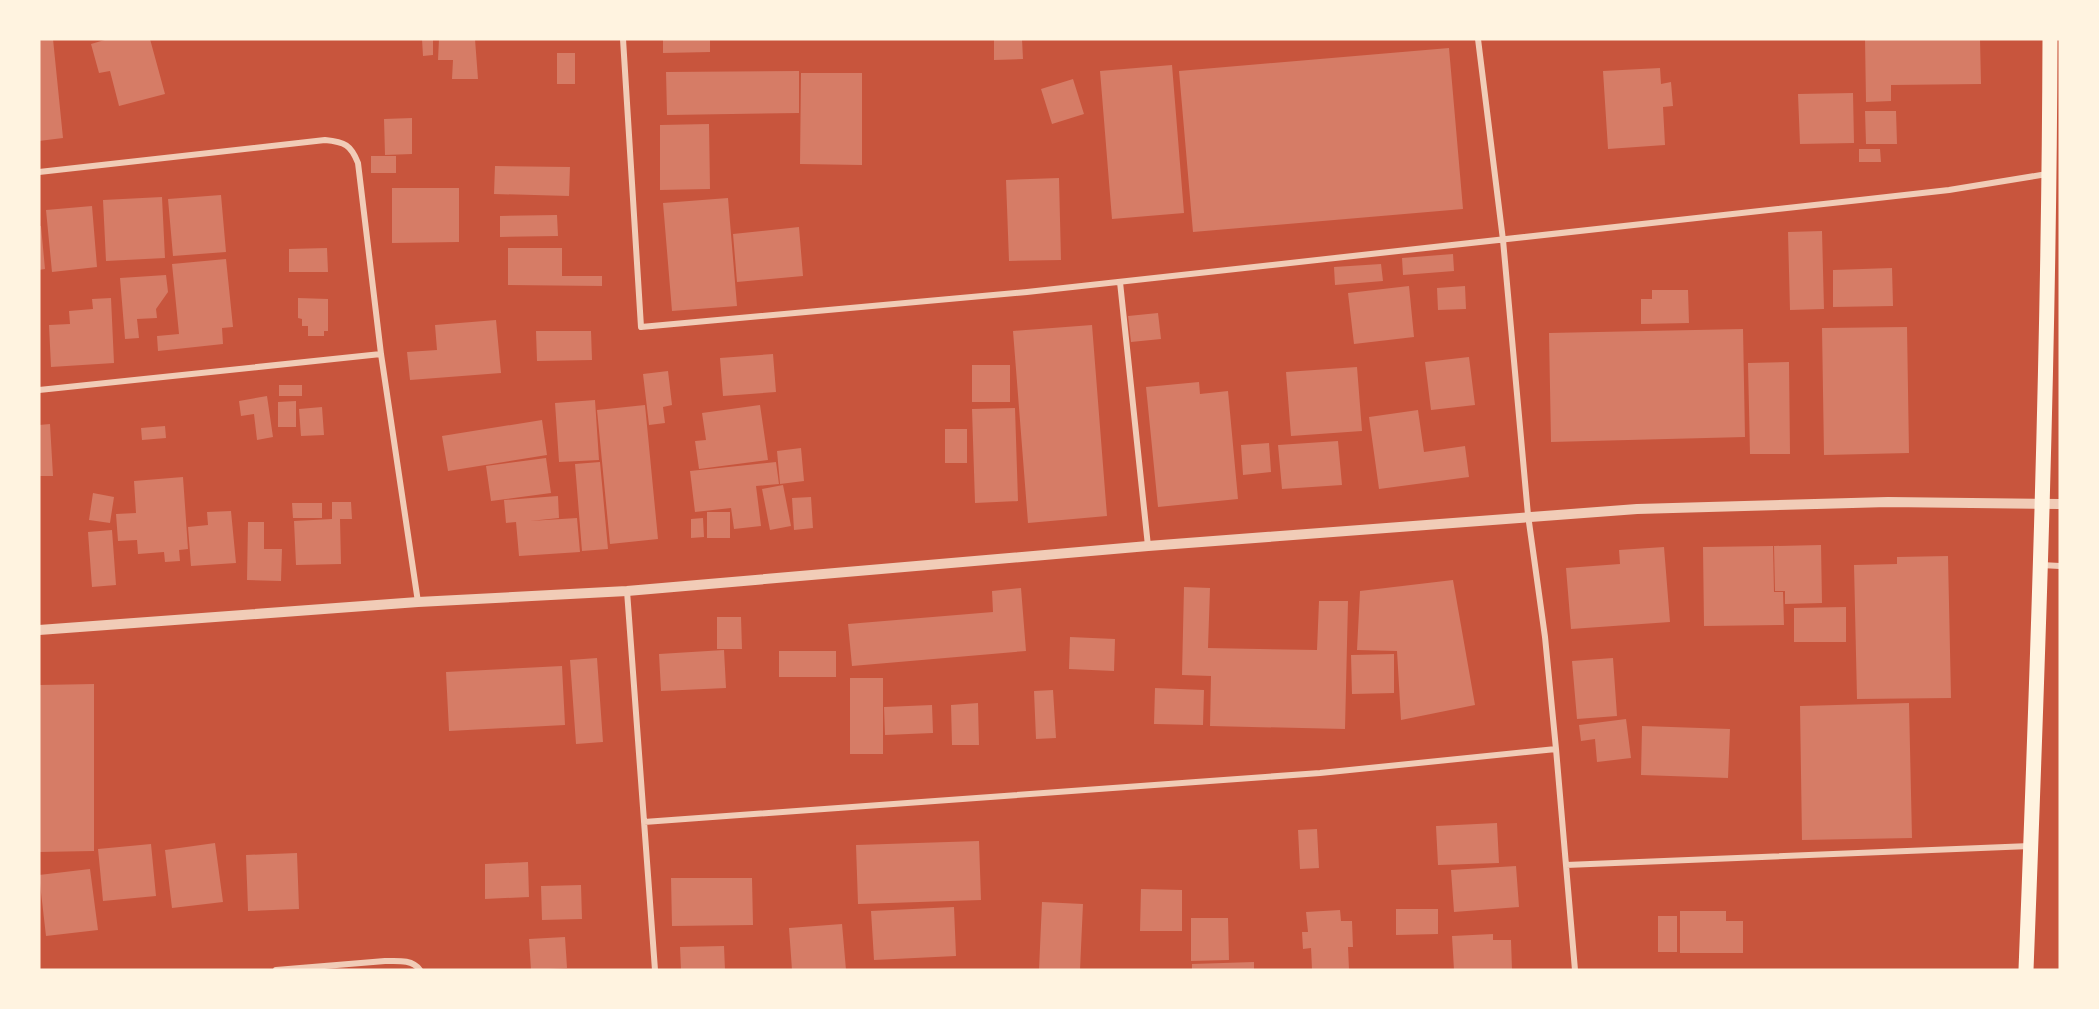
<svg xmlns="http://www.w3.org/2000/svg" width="2099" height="1009" font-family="Arial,sans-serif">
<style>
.building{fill:#d67c66}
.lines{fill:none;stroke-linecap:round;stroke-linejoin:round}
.minor{stroke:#f1ccb7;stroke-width:6}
.tertiary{stroke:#f1ccb7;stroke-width:10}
.primary{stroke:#fff3e0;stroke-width:15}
</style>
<rect width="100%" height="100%" fill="#c8553d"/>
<path class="building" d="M39,39h14l10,99 -24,3z
M108,39h42l15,55 -46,12 -9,-35 -11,2 -8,-29z
M422,39h11v16l-10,1z
M439,39h36l3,40h-26l1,-19h-15z
M663,39h47v13l-47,1z
M994,39h28l1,20 -29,1z
M1865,39h115l1,45 -90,1v16l-25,1z
M1449,48l14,161 -270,23 -14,-161z
M557,53h18v31h-18z
M1172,65l12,148 -72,6 -12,-148z
M1660,68l1,16 10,-2 2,24 -10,1 2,38 -57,4 -5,-78z
M799,71v42l-132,2 -1,-43z
M801,73h61v92l-62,-1z
M1073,79l11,35 -32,10 -11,-35z
M1853,93l1,50 -54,1 -2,-50z
M1865,111h31l1,33h-31z
M412,118v36l-27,1 -1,-36z
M709,124l1,65 -50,1v-65z
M1859,149h21l1,13h-22z
M371,156h25v17h-25z
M495,166l75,1 -1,29 -75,-2z
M1059,178l2,82 -52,1 -3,-81z
M392,188h67v54l-67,1z
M221,195l5,57 -53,4 -5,-57z
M162,197l3,61 -59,3 -3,-61z
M728,198l9,108 -65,5 -9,-108z
M92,206l5,61 -45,5 -6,-62z
M557,215l1,21 -58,1v-21z
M39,226h2l4,43 -6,1z
M799,227l4,49 -66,6 -4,-48z
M1822,231l2,78 -34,1 -2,-78z
M327,248l1,24h-39v-23z
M508,248h54v28h40v10l-94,-1z
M1453,254l1,17 -51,4 -1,-17z
M226,259l7,68 -11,1 1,16 -65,7 -1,-15 22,-2 -7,-70z
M1381,264l2,17 -48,4 -1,-18z
M1892,268l1,38 -60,1v-37z
M166,275l2,17 -12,17 1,9 -20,1 2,19 -14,1 -5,-61z
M1409,286l5,51 -60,7 -6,-51z
M1465,286l1,23 -28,1 -1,-22z
M1652,290h36l1,33 -48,1v-25h11z
M111,298l3,65 -63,4 -2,-42 21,-1 -1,-13 24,-2 -1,-10z
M298,298l30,1v32h-4v5h-16v-10h-6v-7l-4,-1z
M1158,313l3,26 -30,3 -3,-26z
M496,320l5,53 -91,7 -3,-28 30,-2 -2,-25z
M1092,325l15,191 -79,7 -15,-192z
M1907,327l2,126 -85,2 -2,-127z
M1743,329l2,108 -194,5 -2,-109z
M536,331h55l1,29 -55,1z
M773,354l3,38 -53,4 -3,-38z
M1469,357l6,48 -44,5 -6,-48z
M1789,362l1,92h-40l-2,-91z
M972,365h38v37h-38z
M1357,367l5,64 -71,5 -5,-64z
M668,371l4,34 -9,2 2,16 -16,2 -6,-51z
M1199,382l1,12 28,-3 10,108 -80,8 -12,-120z
M279,385h23v11h-23z
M267,396l6,41 -16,3 -3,-26 -13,2 -2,-15z
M595,400l4,60 -40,2 -4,-59z
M296,401v26h-18v-25z
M645,405l13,134 -48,5 -13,-134z
M760,405l8,55 -69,9 -4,-28 11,-1 -4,-27z
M322,407l2,28 -23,1 -2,-27z
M1015,408l3,93 -43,2 -3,-94z
M1418,410l6,42 41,-6 4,31 -90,12 -10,-72z
M542,420l5,35 -99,16 -6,-35z
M50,424l3,52h-14v-51z
M165,426l1,12 -24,2 -1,-12z
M945,429h22v34h-22z
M1338,441l4,44 -60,4 -4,-44z
M1269,443l2,29 -28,3 -2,-30z
M801,448l3,33 -24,3 -3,-33z
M546,458l5,35 -60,8 -5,-35z
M600,462l8,87 -26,2 -7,-87z
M776,462l3,22 -23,2 5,40 -27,3 -3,-21 -36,4 -5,-41z
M183,477l5,72 -9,1 1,11 -15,1 -1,-10 -26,2 -1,-14 -19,1 -2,-27 20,-1 -2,-32z
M783,485l8,41 -21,4 -8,-41z
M93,493l21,4 -4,26 -21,-3z
M558,496l1,22 -29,3 47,-3 3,34 -61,4 -3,-34 -10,1 -2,-23z
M811,497l2,31 -19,2 -2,-32z
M332,502h19l1,17h-12l1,45 -45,1 -2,-44 38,-2z
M292,503h30v15h-29z
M231,511l5,52 -45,3 -3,-39 20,-2 -1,-13z
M707,512h23v26h-23z
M703,518l1,19 -13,1v-19z
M248,522h16v27h18l-1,32 -34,-1z
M112,530l4,55 -24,2 -4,-55z
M1821,545l1,58 -37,1v-13h-10l-1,-45z
M1773,546l1,46h9l1,33 -80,1 -1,-79z
M1664,547l6,75 -99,7 -5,-61 54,-4 -1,-14z
M1948,556l3,142 -94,1 -3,-134 43,-1v-7z
M1453,580l22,125 -74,15 -4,-69 -40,-1 3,-59z
M1184,587l26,1 -2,60 109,2 2,-49h29l-3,128 -135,-3 1,-50 -29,-1z
M1021,588l5,63 -174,15 -4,-42 145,-12 -1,-21z
M1846,607v35h-52v-34z
M717,617h24l1,32h-25z
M1070,637l45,2 -1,32 -45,-2z
M724,650l2,38 -65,3 -2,-37z
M779,651h57v26h-57z
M1394,654v39l-42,1 -1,-39z
M597,658l6,84 -27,2 -6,-84z
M1613,658l4,58 -40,3 -5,-58z
M562,666l3,59 -116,6 -3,-59z
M850,678h33v76h-33z
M94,684v167l-55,1v-167z
M1155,688l49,2 -1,35 -49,-1z
M1053,690l3,48 -20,1 -2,-48z
M978,703l1,42h-27l-1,-40z
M1909,703l3,135 -110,2 -2,-134z
M932,705l1,28 -48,2 -1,-28z
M1626,719l5,39 -34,4 -2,-23 -14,2 -2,-16z
M1642,726l88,3 -2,49 -87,-3z
M1497,823l2,40 -61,2 -2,-39z
M1317,829l2,39 -19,1 -2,-39z
M979,841l2,59 -123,4 -2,-59z
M215,843l8,59 -51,6 -7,-58z
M151,844l5,52 -53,5 -5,-52z
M297,853l2,56 -51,2 -2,-56z
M528,862l1,35 -44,2v-35z
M1516,866l3,41 -65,5 -3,-42z
M90,869l8,61 -52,6 -7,-61z
M671,878h81l1,47 -81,1z
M581,885l1,34 -40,1 -1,-34z
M1141,889l41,1v41h-42z
M1042,902l41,2 -3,66h-41z
M954,907l2,49 -82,4 -3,-49z
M1396,909h42v25l-42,1z
M1340,910l1,11h11l1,26h-5l1,22h-37l-1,-21 -8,1 -1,-17h6l-2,-20z
M1680,911h46v10h17v32h-63z
M1658,916h19v36h-19z
M1191,918h37l1,42 -38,1z
M842,924l4,46h-54l-3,-42z
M1493,934v6h18l1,30h-58l-2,-34z
M565,937l2,31 -36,2 -2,-31z
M724,946l1,24h-44l-1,-23z
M1254,962v8h-62v-6z"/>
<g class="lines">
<path class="minor" d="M623,39l18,288 386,-35 833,-92 89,-10 98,-16
M1478,39l25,201 25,275 17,122 11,112 19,221
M39,172l286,-32c20,2 26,5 33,23l23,191 37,248
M1120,282l28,264
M39,390l342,-36
M2041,565l19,1
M627,591l28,379
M644,822l676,-49 236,-24
M1566,865l464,-19
M276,970l109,-9c12,0 27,-2 35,9"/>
<path class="tertiary" d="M39,630l379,-28 209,-11 521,-45 489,-37 251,-7 172,2"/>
<path class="primary" d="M2026,970c12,-310 23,-621 24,-931"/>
</g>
<rect width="2099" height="1009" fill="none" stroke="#fff3e0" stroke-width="81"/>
</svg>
